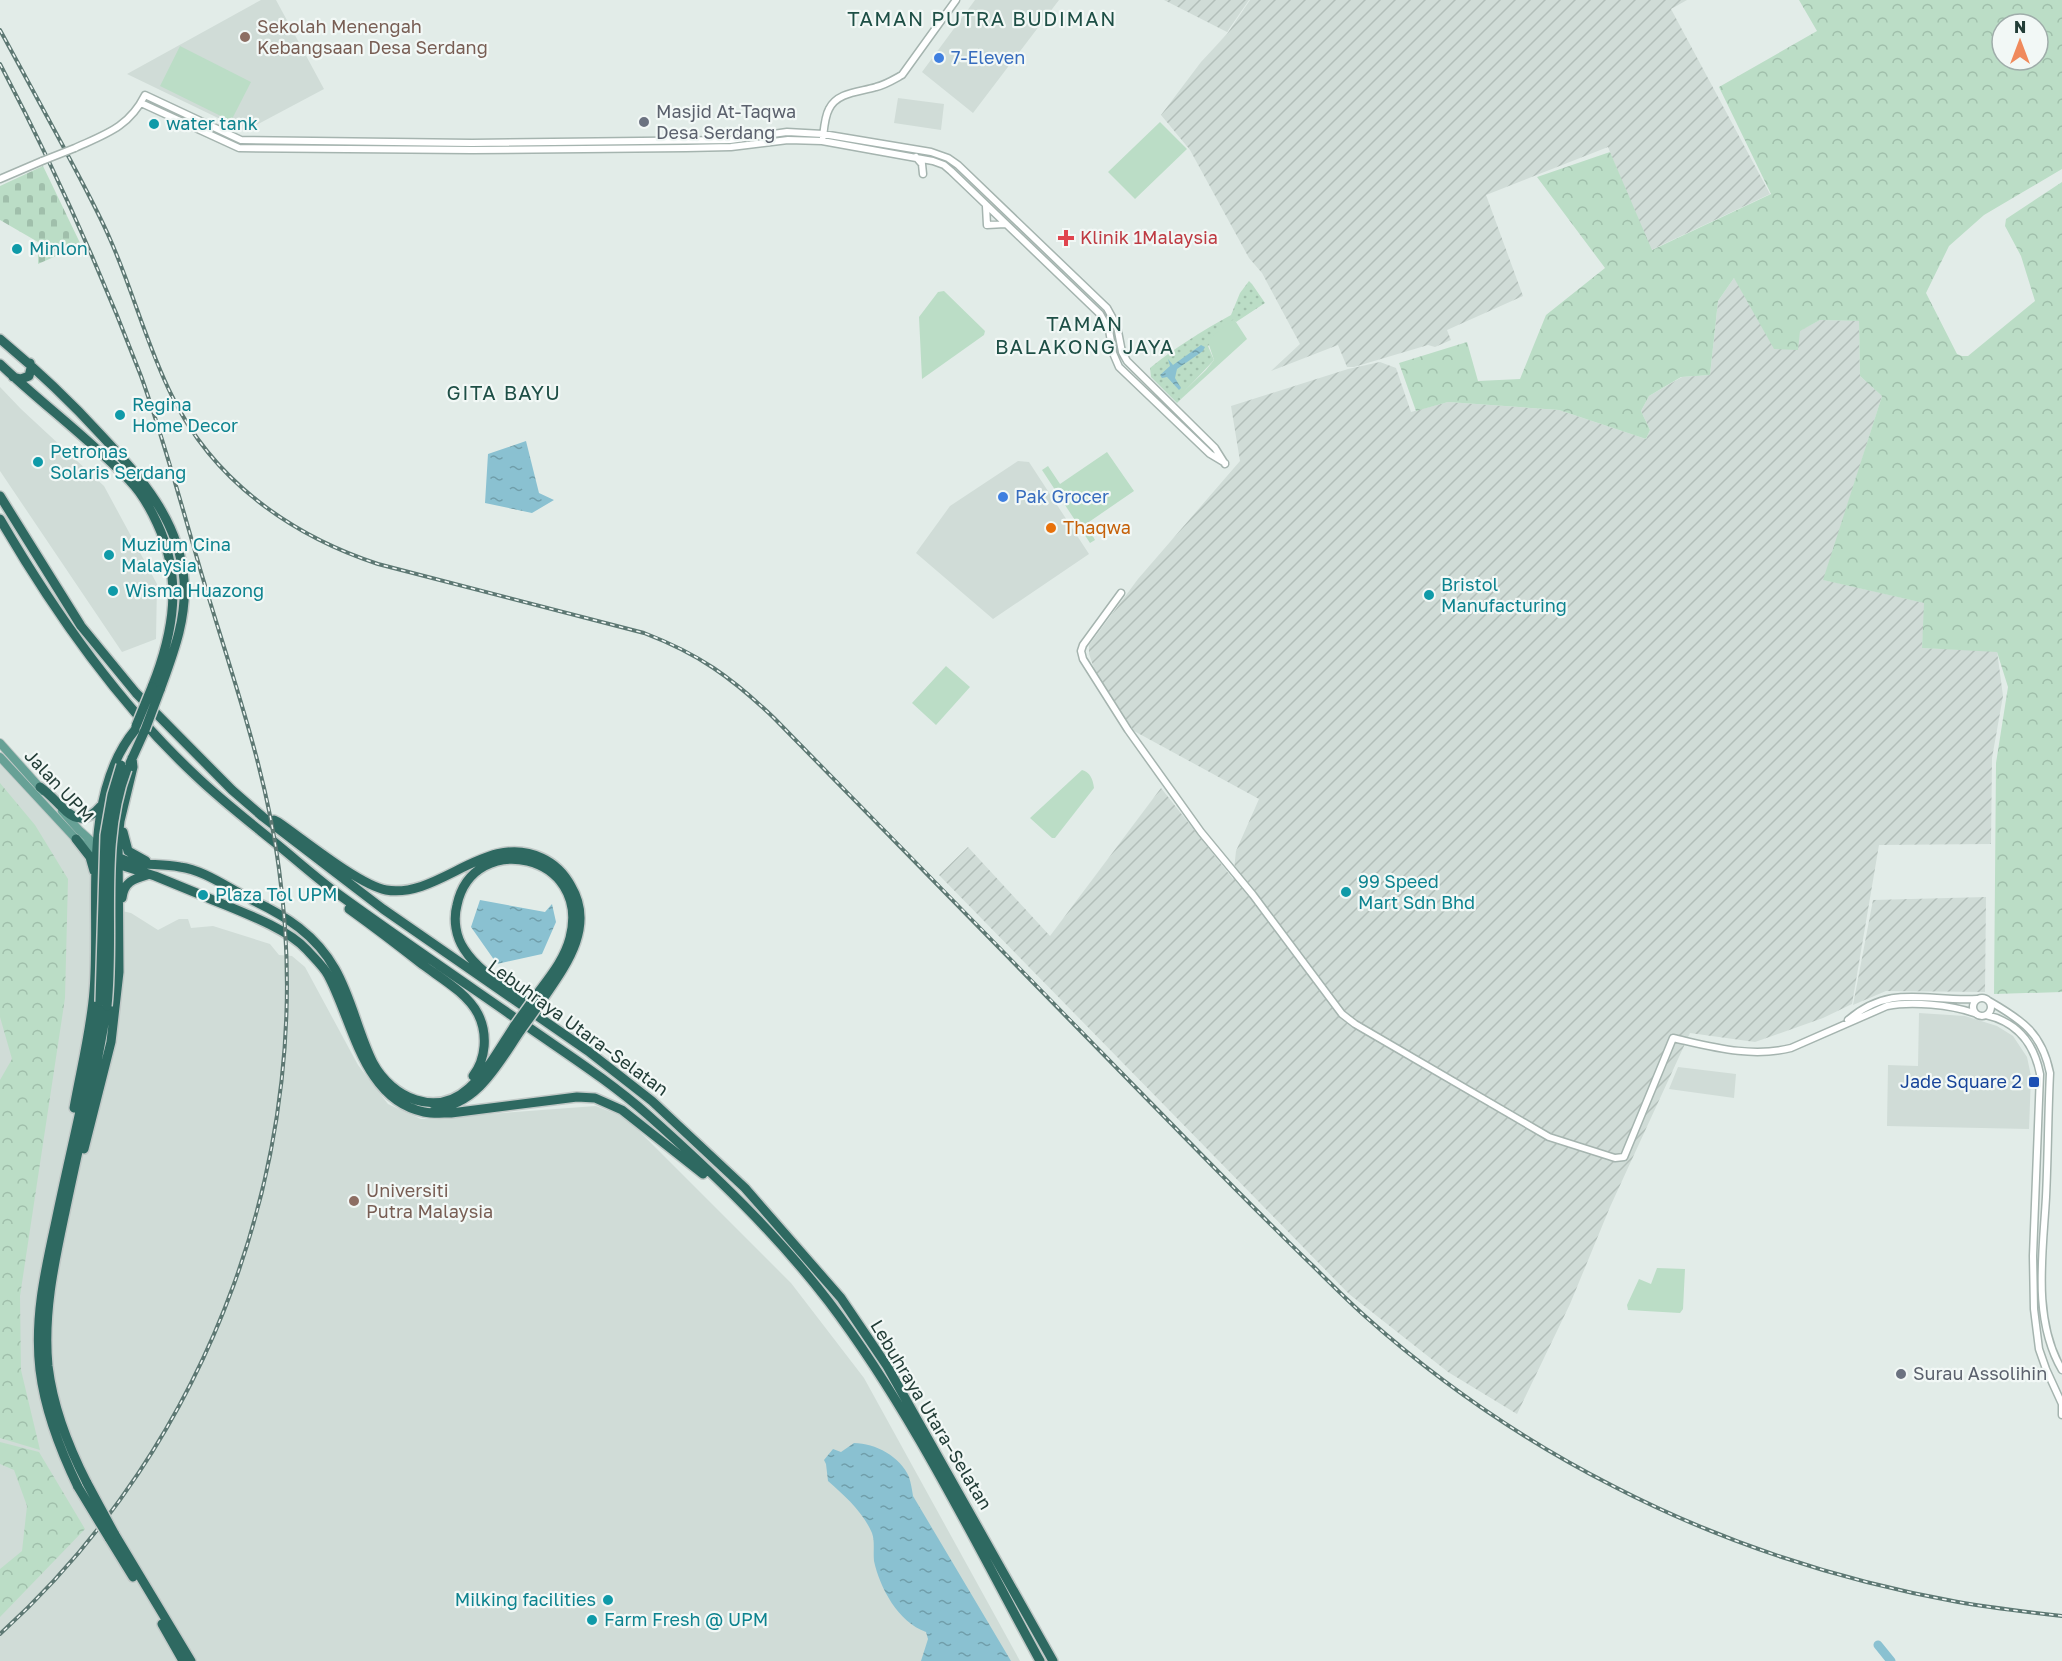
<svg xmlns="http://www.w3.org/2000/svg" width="2062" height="1661" font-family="'Golos Text',sans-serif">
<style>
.built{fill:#d0dcd7}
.industrial{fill:url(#industrial-furrows)}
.grass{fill:url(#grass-dots)}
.forest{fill:url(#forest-crowns);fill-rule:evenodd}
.cemetery{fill:url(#cemetery-stones)}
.green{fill:#bbddc6}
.water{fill:url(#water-ripples)}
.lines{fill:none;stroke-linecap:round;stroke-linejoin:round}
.river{stroke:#8ac1d1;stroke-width:9}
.minor-casing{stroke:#a5b4af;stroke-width:9}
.major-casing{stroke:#c1c9c7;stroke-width:10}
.highway-casing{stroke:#c1c9c7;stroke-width:12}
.minor{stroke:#fff;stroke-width:6}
.major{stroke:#67a196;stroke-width:8}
.highway{stroke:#2e6961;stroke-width:9}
.rail-casing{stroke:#5d7873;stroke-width:4}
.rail{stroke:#f2f8f6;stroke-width:1.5;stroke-dasharray:4.5;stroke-linecap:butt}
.minor-bridge-casing{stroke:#a5b4af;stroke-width:9;stroke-linecap:butt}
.highway-bridge-casing{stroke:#c1c9c7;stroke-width:12;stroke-linecap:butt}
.minor-bridge{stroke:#fff;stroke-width:6}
.highway-bridge{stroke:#2e6961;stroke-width:9}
.education-dot{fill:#8d6e63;stroke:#f2f8f6;stroke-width:2}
.shop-dot{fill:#3f7fe0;stroke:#f2f8f6;stroke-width:2}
.worship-dot{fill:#6b7280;stroke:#f2f8f6;stroke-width:2}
.culture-dot{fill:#0f9aa8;stroke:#f2f8f6;stroke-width:2}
.health-dot{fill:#e0444e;stroke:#f2f8f6;stroke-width:2}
.food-dot{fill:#e8710a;stroke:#f2f8f6;stroke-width:2}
.transit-dot{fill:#1a4fb4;stroke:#f2f8f6;stroke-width:2}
.labels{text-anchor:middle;stroke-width:4.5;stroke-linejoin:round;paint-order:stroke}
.education-label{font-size:18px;fill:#785e54;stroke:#f2f8f6;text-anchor:start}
.shop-label{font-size:18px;fill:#366cbe;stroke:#f2f8f6;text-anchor:start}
.worship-label{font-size:18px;fill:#5b616d;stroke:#f2f8f6;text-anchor:start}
.culture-label{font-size:18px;fill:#0d838f;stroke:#f2f8f6;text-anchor:start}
.health-label{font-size:18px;fill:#be3a42;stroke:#f2f8f6;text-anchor:start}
.food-label{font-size:18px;fill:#c56008;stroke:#f2f8f6;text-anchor:start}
.street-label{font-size:18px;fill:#223d37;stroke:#f2f8f6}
.transit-label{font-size:18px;fill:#164399;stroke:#f2f8f6;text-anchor:end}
.neighbourhood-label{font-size:20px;letter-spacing:1.5px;fill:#1e4f46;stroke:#f2f8f6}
</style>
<defs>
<pattern id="industrial-furrows" width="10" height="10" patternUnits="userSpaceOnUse" patternTransform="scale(1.5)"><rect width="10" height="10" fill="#d0dcd7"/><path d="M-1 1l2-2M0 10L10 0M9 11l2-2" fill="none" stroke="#b2beb9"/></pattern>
<pattern id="grass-dots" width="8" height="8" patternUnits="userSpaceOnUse" patternTransform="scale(1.5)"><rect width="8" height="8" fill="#bbddc6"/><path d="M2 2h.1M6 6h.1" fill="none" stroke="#a0bfab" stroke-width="1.8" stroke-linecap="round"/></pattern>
<pattern id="forest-crowns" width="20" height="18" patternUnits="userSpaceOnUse" patternTransform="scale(1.5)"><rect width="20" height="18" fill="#bbddc6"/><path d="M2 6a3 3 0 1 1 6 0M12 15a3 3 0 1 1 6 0" fill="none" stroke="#a0bfab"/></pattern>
<pattern id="cemetery-stones" width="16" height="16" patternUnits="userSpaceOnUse" patternTransform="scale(1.5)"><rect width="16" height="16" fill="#bbddc6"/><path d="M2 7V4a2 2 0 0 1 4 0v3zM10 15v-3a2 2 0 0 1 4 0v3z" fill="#a0bfab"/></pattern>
<pattern id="water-ripples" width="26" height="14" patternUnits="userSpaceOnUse" patternTransform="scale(1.5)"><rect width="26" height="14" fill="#8ac1d1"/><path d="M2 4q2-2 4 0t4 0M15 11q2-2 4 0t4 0" fill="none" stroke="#709eaa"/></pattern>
</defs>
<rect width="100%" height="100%" fill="#e2ece8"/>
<path class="built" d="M261,0h15l48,89 -79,42 -118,-57z
M975,0h84l-86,113 -51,-41z
M898,98l46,6 -3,26 -47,-7z
M0,387l21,22 83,77 53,98 -1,55 -34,13 -122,-181z
M1018,461l11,1 60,92 -96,65 -77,-66 34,-47z
M0,760l88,99 3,9v36l40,9 27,17 21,-11h9l3,9 22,-2 57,18 9,11 13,1 13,11 53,98 30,39 33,15 175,-13 30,12 165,165 73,95 156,283h-1020z
M1919,1013l46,3 32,10 16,10 14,21 4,19 -2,53 -142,-3 1,-61 30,1z
M1678,1067l58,7 -2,24 -65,-9z"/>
<path class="industrial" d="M1164,0h85l-22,32z
M1250,0h437l-16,9 99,185 -121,57 -41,-104 -122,48 37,101 -76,34 4,10 -16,7 -7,-2 -74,22h-7l-9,-22 -67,26 29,-27 -38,-71 -13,-15 -59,-108 -29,-35 40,-53 26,-28z
M1734,278l65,53 21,-11 39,1 1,55 22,20 -58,184 101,23 -3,45 75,3 6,45 -11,62 -1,86 -112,1 -27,159 -29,14 -68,24 -65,-9 -80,174 -40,97 -53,110 -69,-42 -99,-78 -410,-419 29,-28 82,89 111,-148 72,91 3,-28 23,-52 -125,-68 -39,-60 -6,-17v-9l49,-66 102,-118 -9,-55 117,-37 32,-7 16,6 15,44 37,-10 111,8 87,29 4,-9 -9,-19 8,-15 33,-19 28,-2 8,-74z
M1986,897l-1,95 -99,-1 -33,14 20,-105z"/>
<path class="grass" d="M1249,281l3,3 13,19 -29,19 -2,-2 -26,26 6,14 -35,37 2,2 -4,4 -26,-26 -1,-9c26,-21 52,-37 81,-53l9,-22z"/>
<path class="forest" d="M1799,0h263v169l-78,46 -35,31 -23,47 31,61 5,2h6l67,-55 -14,-45 -16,-30 1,-7 56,-37v810l-68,2 2,-231 12,-76 -11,-35 -75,-4 2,-45 -101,-23 59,-184 -22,-20 -1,-55 -39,-1 -20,11 -2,19 -24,-1 -40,-71 -16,23 -8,74 -29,2 -32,19 -8,15 9,19 -4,9 -87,-29 -111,-8 -32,9 -17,-48 68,-21 11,39 42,-2 26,-64 59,-47 -68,-91 73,-25 42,98 119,-56 -52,-107 98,-56zM2002,24h36v36h-36z
M0,783l35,42 33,54 -3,119 -45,298 1,74 19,80 -40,-12v-358l12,-21 -12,-42z
M0,1442l39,10 46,77 -85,88v-48l22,-18 5,-45 -13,-36 -14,-6z"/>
<path class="cemetery" d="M43,166l38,79 -43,19v-22l-38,-22v-34z"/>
<path class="green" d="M180,46l71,36 -20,39 -71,-35z
M1160,122l27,27 -52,50 -27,-27z
M944,291l41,40 -1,4 -62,44 -3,-62 19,-25z
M1234,319l13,20 -66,60 -3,-2 28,-27 8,-10 -6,-18 4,-6z
M1107,452l27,39 -48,33 9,16 -5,3 -48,-73 6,-4 12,18z
M946,666l24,21 -34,38 -24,-22z
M1082,770c8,2 11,9 12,18l-39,50h-3l-22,-20z
M1657,1268l28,1 -2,40 -3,4 -52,-3 -1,-5 12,-26 12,5z"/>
<path class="water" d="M1201,345l4,2 -2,4 -26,18 -2,9 6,10 -2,2 -12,-13 -5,1 -2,-3 10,-9 -2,-7 5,6z
M526,441l13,52 15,7 -22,13 -47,-10 3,-49z
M480,900l65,12 7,-8 4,18 -14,32 -45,10 -26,-37z
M854,1443c21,0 47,14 55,34 2,6 3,13 4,19l98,165h-90l7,-22 -2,-7c-28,-10 -46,-44 -52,-71 -1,-9 1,-20 -2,-28 -9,-21 -27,-37 -44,-52l-2,-17 -2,-4 9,-11 8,3z"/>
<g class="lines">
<path class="river" d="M1878,1645l13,16"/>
<defs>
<path id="minor" d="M141,103l98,45 233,2 214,-2 45,-1 57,-7 34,1 111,20 11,4 7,6 149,143 9,16 4,23 6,14 91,87 15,9
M823,137c1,-9 2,-21 6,-28 8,-17 31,-17 47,-22 9,-2 17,-7 26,-12l54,-75
M75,148c31,-14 54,-21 70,-53l96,45 231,3 258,-3 57,-8 36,2 108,18 17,6 10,7 149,143 10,18 5,26 5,9 88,87 10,16
M916,157l6,7 1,10
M0,179l42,-18
M986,206l1,19 18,-1
M1121,593l-38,52 -2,6 2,8 45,71 73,102 52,63 89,119 13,10 194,113 66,21 9,-1 49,-119c40,9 78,20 118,10l96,-42c25,-5 64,-1 87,7
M1973 1007a9 9 0 1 1 18 0a9 9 0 1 1-18 0Z
M1989,1001c33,19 53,32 61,72 -2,41 -2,83 -4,124 -3,56 -14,122 16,173
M1986,1015c31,7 48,28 54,59l-7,182 1,53 5,40 7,20 16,35v11
M1848,1020c43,-37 79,-18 129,-21"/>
<path id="major" d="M0,743l43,48
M0,757l76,82 22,17
M62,811l17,19 19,17"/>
<path id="highway" d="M0,339c36,30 70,62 102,97 39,42 77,84 82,144 3,39 -11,74 -24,110
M0,364c42,40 90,75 130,117 11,11 20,27 27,42 26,55 17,109 -5,164
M13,377l8,2 8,-3 2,-8 -1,-5
M0,496l81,130 55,67 96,97 31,27 120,92 205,142 64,50 93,87 96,110 46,68 166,295
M0,519c53,91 118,184 195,256 25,24 52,45 78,66 21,17 40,34 61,50 66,48 134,94 200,140 39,27 79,53 114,84 65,58 128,118 181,187 82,108 146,240 211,359
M130,763l15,-33
M40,787c23,16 35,49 61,19
M274,820l4,2c25,17 81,63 108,68 54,9 100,-59 156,-32 13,6 22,15 29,28 25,42 -7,82 -30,116
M123,832l5,19 18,10
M76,839l14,18 4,14
M115,856c23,12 41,6 65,11 23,3 45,19 65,29
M114,863l41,13 44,18
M206,897c30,13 80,30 101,53 7,8 16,16 21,25 25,46 35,125 96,137 9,2 18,1 27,1l126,-16 18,1 27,12 81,64
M122,898c2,-16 11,-19 25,-23
M252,900c34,16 64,35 83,69 17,30 23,64 38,94 19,35 63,55 96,25 19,-17 32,-42 46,-63
M349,909c25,18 50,37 74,56 19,14 44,28 55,49 10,20 8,45 -5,62
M523,999c-21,-15 -45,-28 -59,-50 -8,-12 -11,-29 -7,-44 16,-76 135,-52 113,33 -6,23 -22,41 -35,59
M74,1108c7,-39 17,-78 20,-117 7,-81 -14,-195 41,-261
M435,1108c43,-3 64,-46 86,-78
M84,1149l27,-107 8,-70 -1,-133 2,-18 13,-54 -1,-9
M87,1483c-19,-37 -34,-76 -39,-117 -5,-52 6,-102 17,-154 14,-68 31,-136 42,-206
M78,1487c-18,-37 -33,-76 -38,-117 -6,-51 5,-99 16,-149 15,-73 34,-145 44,-219
M114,1533l77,128
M109,1538l24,39
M162,1624l21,37"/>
</defs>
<use href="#minor" class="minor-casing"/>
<use href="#major" class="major-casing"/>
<use href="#highway" class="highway-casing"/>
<use href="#minor" class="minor"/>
<use href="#major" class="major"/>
<use href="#highway" class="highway"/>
<defs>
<path id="rail" d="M0,30c21,38 42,77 63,116 16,31 33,61 47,93 23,52 37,107 62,157 41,84 118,139 206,168l266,69c55,21 87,44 130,85 125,127 250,254 374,382 55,56 109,112 166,167 17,17 34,34 52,50 74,66 159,124 247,169 108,56 225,94 345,116 34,6 69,10 104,14
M0,64c53,101 100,205 141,312 23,64 41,131 60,196 29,98 65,196 78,297 39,283 -68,574 -279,765"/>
</defs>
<use href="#rail" class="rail-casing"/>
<use href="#rail" class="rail"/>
<defs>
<path id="minor-bridge" d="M42,161l33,-13"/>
<path id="highway-bridge" d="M136,726l16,-39
M145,730l15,-40
M100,1002l5,-167 7,-40 9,-30
M107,1006c8,-77 -8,-164 20,-237
M515,1025l20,-28
M521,1030l20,-28
M87,1483l27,50
M78,1487l31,51"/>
</defs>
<use href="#minor-bridge" class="minor-bridge-casing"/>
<use href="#highway-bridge" class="highway-bridge-casing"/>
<use href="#minor-bridge" class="minor-bridge"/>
<use href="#highway-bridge" class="highway-bridge"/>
</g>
<g class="education-dot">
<circle cx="245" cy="37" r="6"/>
<circle cx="354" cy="1201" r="6"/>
</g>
<g class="shop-dot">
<circle cx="939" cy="58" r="6"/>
<circle cx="1003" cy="497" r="6"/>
</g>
<g class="worship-dot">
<circle cx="644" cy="122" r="6"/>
<circle cx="1901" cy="1374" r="6"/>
</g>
<g class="culture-dot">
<circle cx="154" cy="124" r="6"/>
<circle cx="17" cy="249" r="6"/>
<circle cx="120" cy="415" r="6"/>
<circle cx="38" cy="462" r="6"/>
<circle cx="109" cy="555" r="6"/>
<circle cx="113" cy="591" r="6"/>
<circle cx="1429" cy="595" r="6"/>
<circle cx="1346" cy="892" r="6"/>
<circle cx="203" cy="895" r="6"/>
<circle cx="608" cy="1600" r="6"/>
<circle cx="592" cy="1620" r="6"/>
</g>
<path class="health-dot" d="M1063 229h6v6h6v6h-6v6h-6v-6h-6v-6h6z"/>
<circle class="food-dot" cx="1051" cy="528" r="6"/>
<rect class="transit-dot" x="2028" y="1076" width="12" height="12" rx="3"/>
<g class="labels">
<g class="education-label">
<text x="257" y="33">Sekolah Menengah<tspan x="257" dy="21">Kebangsaan Desa Serdang</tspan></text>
<text x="366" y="1197">Universiti<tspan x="366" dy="21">Putra Malaysia</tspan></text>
</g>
<g class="shop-label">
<text x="951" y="64">7-Eleven</text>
<text x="1015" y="503">Pak Grocer</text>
</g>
<g class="worship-label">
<text x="656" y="118">Masjid At-Taqwa<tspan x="656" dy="21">Desa Serdang</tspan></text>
<text x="1913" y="1380">Surau Assolihin</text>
</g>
<g class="culture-label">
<text x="166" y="130">water tank</text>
<text x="29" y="255">Minlon</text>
<text x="132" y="411">Regina<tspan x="132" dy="21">Home Decor</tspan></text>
<text x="50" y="458">Petronas<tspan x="50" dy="21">Solaris Serdang</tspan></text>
<text x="121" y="551">Muzium Cina<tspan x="121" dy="21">Malaysia</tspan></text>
<text x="1441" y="591">Bristol<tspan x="1441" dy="21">Manufacturing</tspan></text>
<text x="125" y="597">Wisma Huazong</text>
<text x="1358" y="888">99 Speed<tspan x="1358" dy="21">Mart Sdn Bhd</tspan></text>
<text x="215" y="901">Plaza Tol UPM</text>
<text x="596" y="1606" text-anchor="end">Milking facilities</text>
<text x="604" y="1626">Farm Fresh @ UPM</text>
</g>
<g class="health-label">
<text x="1080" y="244">Klinik 1Malaysia</text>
</g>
<g class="food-label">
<text x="1063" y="534">Thaqwa</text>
</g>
<g class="street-label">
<text transform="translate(59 786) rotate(47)" y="6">Jalan UPM</text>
<text transform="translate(578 1028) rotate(36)" y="6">Lebuhraya Utara–Selatan</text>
<text transform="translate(931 1415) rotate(59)" y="6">Lebuhraya Utara–Selatan</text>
</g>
<g class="transit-label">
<text x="2022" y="1088">Jade Square 2</text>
</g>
<g class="neighbourhood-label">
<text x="982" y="26">TAMAN PUTRA BUDIMAN</text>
<text x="1085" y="331">TAMAN<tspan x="1085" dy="23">BALAKONG JAYA</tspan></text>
<text x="504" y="400">GITA BAYU</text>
</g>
</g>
<g transform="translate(2020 42)"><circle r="28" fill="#f2f8f6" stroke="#9fadaa" stroke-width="1.5"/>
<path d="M0-4.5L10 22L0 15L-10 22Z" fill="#f08a5c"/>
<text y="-9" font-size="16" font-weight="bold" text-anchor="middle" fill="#223d37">N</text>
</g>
</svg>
